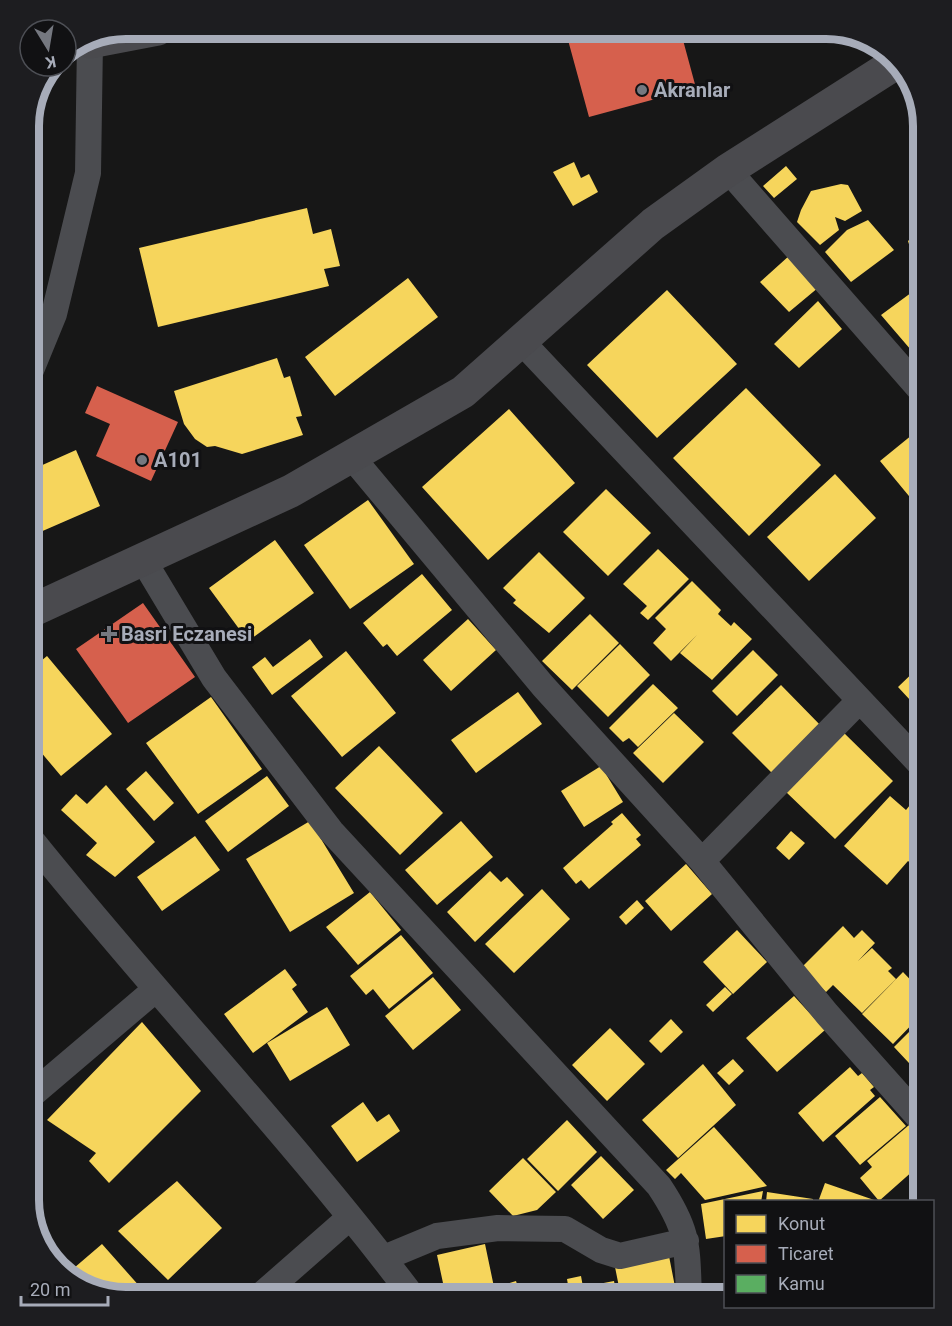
<svg xmlns="http://www.w3.org/2000/svg" width="952" height="1326" font-family="Roboto,sans-serif">
<style>
.homes{fill:#f6d55c}
.shops{fill:#d6604d}
.public{fill:#5aae61}
.lines{fill:none;stroke-linecap:round;stroke-linejoin:round}
.minor{stroke:#4b4c50;stroke-width:26}
.secondary{stroke:#4a4a4e;stroke-width:33}
.poi-dot{fill:#757880;stroke:#111113;stroke-width:2}
.labels{text-anchor:middle;stroke-width:6;stroke-linejoin:round;paint-order:stroke}
.poi-label{font-size:20px;font-weight:bold;fill:#a7acb9;stroke:#111113;text-anchor:start}
.rim{fill:none;stroke:#a7acb9;stroke-width:8}
</style>
<rect width="100%" height="100%" fill="#171717"/>
<path class="homes" d="M574,162l7,16 8,-4 9,18 -25,14 -20,-34z
M786,166l11,13 -23,19 -11,-12z
M841,184l7,1 14,26 -17,10 -10,-4 4,13 -19,15 -23,-23 4,-12 10,-19z
M307,208l6,26 18,-5 9,37 -16,3 5,17 -171,41 -19,-79z
M923,210v56l-9,-6 -6,-19 11,-11 -9,-10z
M868,220l26,30 -43,32 -26,-30 22,-22z
M790,255l29,32 -30,25 -29,-30z
M408,278l30,39 -103,79 -30,-39z
M923,284v76l-12,-10 -30,-35z
M667,290l70,74 -80,74 -70,-73z
M818,301l24,28 -43,39 -25,-24z
M277,358l7,20 6,-2 12,40 -6,1 7,18 -61,19 -27,-8 -8,1 -12,-8 -11,-15 -10,-33z
M746,388l75,77 -72,71 -76,-78z
M509,409l66,74 -87,77 -66,-73z
M923,426v87l-43,-52z
M76,450l24,56 -62,27 -9,-21v-41z
M835,474l41,44 -67,63 -42,-44z
M606,489l45,44 -43,43 -45,-44z
M368,500l46,64 -64,45 -46,-64z
M275,540l39,53 -66,48 -39,-53z
M658,549l31,30 -41,41 -8,-7 7,-7 -24,-22z
M539,552l46,46 -36,35 -36,-30 3,-3 -13,-12z
M422,574l30,36 -55,46 -10,-12 -4,3 -20,-24z
M692,581l29,29 -3,4 13,12 3,-4 18,17 -40,41 -32,-27 17,-18 -26,26 -18,-18 13,-14 -11,-11z
M590,614l29,29 -47,47 -30,-29z
M468,619l28,31 -45,41 -28,-31z
M310,639l13,18 -51,38 -20,-28 13,-10 8,10z
M620,644l30,31 -42,42 -31,-31z
M753,650l25,25 -41,41 -25,-25z
M346,651l50,62 -54,44 -51,-61z
M47,656l65,78 -51,42 -32,-38v-67z
M923,663v51l-25,-27z
M653,684l25,24 -40,39 -9,-9 -6,4 -14,-14z
M781,685l44,45 -49,47 -44,-44z
M518,692l24,32 -66,49 -25,-33z
M211,697l51,72 -64,45 -52,-71z
M674,713l30,29 -41,41 -30,-30z
M843,732l50,49 -58,58 -50,-48z
M379,746l64,67 -43,42 -65,-67z
M601,766l22,36 -39,25 -23,-36z
M146,771l28,32 -20,18 -28,-32z
M267,776l22,30 -61,46 -23,-31z
M106,785l49,57 -40,35 -29,-22 11,-12 -36,-33 15,-16 11,10z
M890,796l16,14 4,-5 13,13 -3,4 3,4v18l-6,7 4,2 -9,11 -4,-3 -21,24 -43,-39z
M622,813l19,22 -5,4 5,6 -52,44 -8,-9 -5,4 -13,-16 50,-44 -2,-2z
M310,821l44,72 -64,39 -44,-73z
M461,821l32,36 -56,48 -32,-35z
M791,831l14,12 -16,17 -13,-12z
M195,836l25,34 -58,41 -25,-34z
M686,864l26,30 -41,37 -26,-30z
M490,871l11,11 6,-5 17,18 -49,47 -28,-30z
M542,889l28,30 -56,54 -29,-29z
M370,892l31,38 -43,35 -32,-38z
M637,900l7,8 -18,17 -7,-8z
M843,926l11,12 8,-8 13,13 -17,18 14,-13 20,20 -4,3 8,8 -34,34 -29,-28 -7,7 -25,-24z
M737,930l30,32 -34,32 -30,-32z
M401,935l32,38 -44,36 -16,-20 -7,6 -16,-19z
M285,969l12,16 -5,4 16,23 -55,41 -29,-39z
M903,972l20,21v20l-30,31 -31,-30z
M433,977l28,33 -48,40 -28,-34z
M725,987l7,7 -19,18 -7,-7z
M794,996l31,34 -48,42 -31,-34z
M327,1007l23,38 -60,36 -23,-38z
M923,1018v60l-29,-31z
M671,1019l12,13 -22,21 -12,-12z
M142,1022l59,69 -92,92 -20,-22 7,-8 -49,-33z
M610,1028l35,36 -38,37 -35,-36z
M733,1059l11,12 -15,14 -12,-12z
M703,1064l33,41 -58,53 -36,-38z
M850,1067l8,9 4,-3 12,14 -4,3 5,6 -52,46 -25,-29z
M880,1097l26,29 -46,39 -25,-29z
M363,1102l14,20 12,-8 11,17 -43,31 -26,-36z
M567,1120l30,32 -39,39 -31,-32z
M909,1125l14,16v21l-44,39 -19,-23 12,-11 -5,-6z
M714,1127l53,59 -62,14 -24,-27 -6,6 -9,-9z
M601,1156l33,34 -31,29 -32,-34z
M523,1158l33,34 -19,18 -24,6 -24,-25z
M177,1181l45,47 -54,52 -50,-49z
M825,1183l52,18v1h-59z
M763,1191l-2,11h-35v34l-20,3 -5,-35z
M767,1192l46,7v3h-47z
M102,1244l47,53h-29l-43,-13 -10,-10z
M485,1244l9,43 -48,10 -9,-42z
M669,1256l8,41h-56l-6,-30z
M581,1276l2,11 31,-6 3,16h-47l-3,-18z
M516,1281l5,16h-57z"/>
<path class="shops" d="M565,29h115l16,59 -107,29z
M97,386l81,36 -27,59 -55,-25 14,-32 -25,-11z
M143,603l52,74 -67,46 -52,-74z"/>
<path class="public" d="M327,1287l2,10h-30l-1,-4z"/>
<g class="lines">
<path class="minor" d="M728,170l195,223
M521,341l402,426
M29,375l25,-61 34,-141 2,-131
M351,456l192,230 159,175 125,153 96,108
M142,558l72,120 117,153 328,355c30,45 28,59 30,111
M29,837c125,156 264,301 384,460
M702,861l157,-160
M29,1097l127,-108
M384,1258l53,-22 61,-8 67,1 36,21 19,6 66,-15
M259,1297l90,-79"/>
<path class="secondary" d="M90,42l68,-13
M29,612l262,-121 172,-99 190,-168 75,-54 168,-107"/>
</g>
<g class="poi-dot">
<circle cx="642" cy="90" r="6"/>
<circle cx="142" cy="460" r="6"/>
<path d="M106 625h6v6h6v6h-6v6h-6v-6h-6v-6h6z"/>
</g>
<g class="labels">
<g class="poi-label">
<text x="654" y="97">Akranlar</text>
<text x="154" y="467">A101</text>
<text x="121" y="641">Basri Eczanesi</text>
</g>
</g>
<path d="M0 0H952V1326H0ZM126 39H826A87 87 0 0 1 913 126V1200A87 87 0 0 1 826 1287H126A87 87 0 0 1 39 1200V126A87 87 0 0 1 126 39Z" fill="#1d1d20" fill-rule="evenodd"/>
<path class="rim" d="M126 39H826A87 87 0 0 1 913 126V1200A87 87 0 0 1 826 1287H126A87 87 0 0 1 39 1200V126A87 87 0 0 1 126 39Z"/>
<rect x="724" y="1200" width="210" height="108" fill="#111113" stroke="#4d4f55" stroke-width="1.5"/>
<rect x="736" y="1215" width="30" height="18" fill="#f6d55c" stroke="#4d4f55" stroke-width="1.5"/>
<text x="778" y="1230" font-size="18" fill="#a7acb9">Konut</text>
<rect x="736" y="1245" width="30" height="18" fill="#d6604d" stroke="#4d4f55" stroke-width="1.5"/>
<text x="778" y="1260" font-size="18" fill="#a7acb9">Ticaret</text>
<rect x="736" y="1275" width="30" height="18" fill="#5aae61" stroke="#4d4f55" stroke-width="1.5"/>
<text x="778" y="1290" font-size="18" fill="#a7acb9">Kamu</text>
<g transform="translate(48 48) rotate(169)"><circle r="28" fill="#111113" stroke="#4d4f55" stroke-width="1.5"/>
<path d="M0-4.5L10 22L0 15L-10 22Z" fill="#757880"/>
<text y="-9" font-size="16" font-weight="bold" text-anchor="middle" fill="#a7acb9">K</text>
</g>
<path d="M21 1296v9h87v-9" fill="none" stroke="#a7acb9" stroke-width="3"/>
<text x="30" y="1296" font-size="18" fill="#a7acb9" stroke="#111113" stroke-width="4.5" paint-order="stroke">20 m</text>
</svg>
